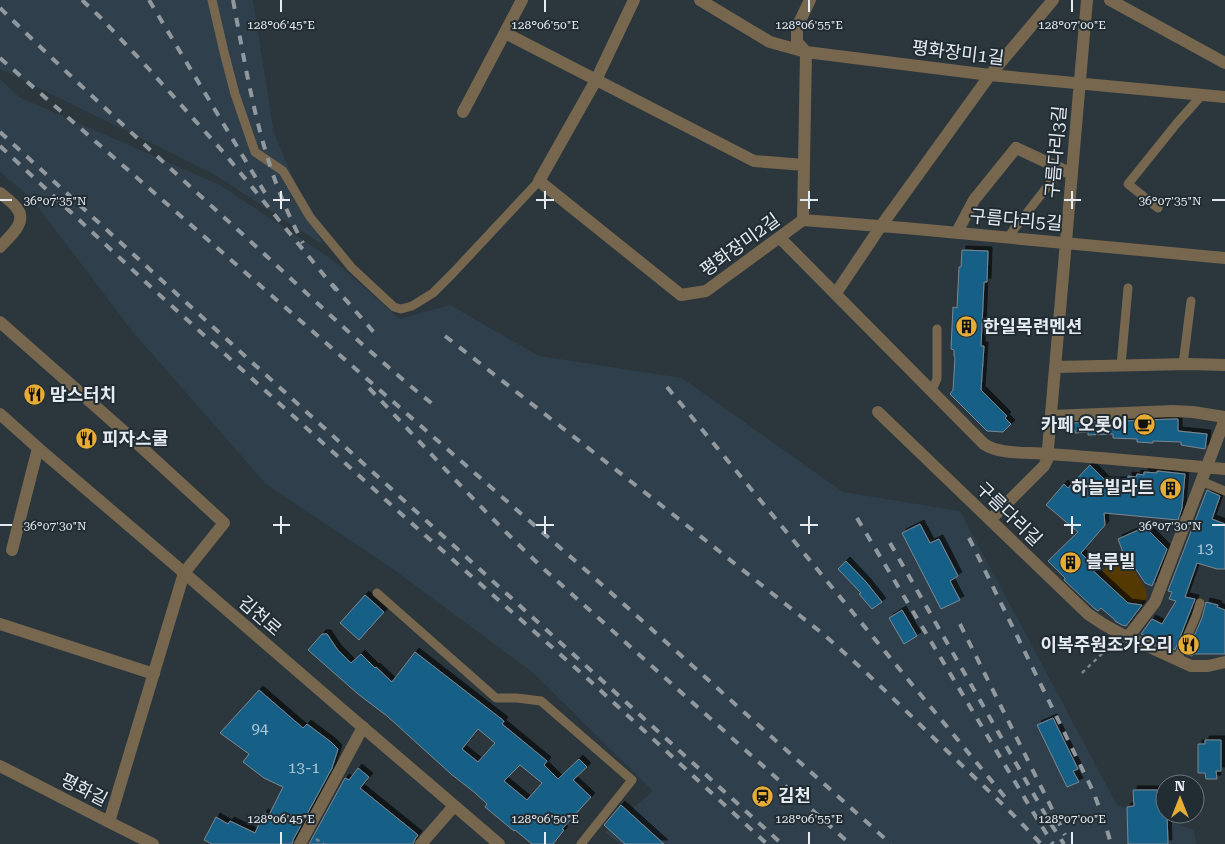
<svg xmlns="http://www.w3.org/2000/svg" width="1225" height="844" font-family="'Roboto Serif','Noto Sans KR',serif">
<style>
.built{fill:#2f404c}
.green{fill:#543a00}
.building{fill:#196088;stroke:#7b8790;fill-rule:evenodd;filter:url(#shadow)}
.lines{fill:none;stroke-linecap:round;stroke-linejoin:round}
.path{stroke:#7c848a;stroke-width:2.5;stroke-dasharray:4 4;stroke-linecap:butt}
.service{stroke:#76674e;stroke-width:9}
.minor{stroke:#76674e;stroke-width:12}
.tertiary{stroke:#76674e;stroke-width:12}
.rail{stroke:#91999f;stroke-width:4;stroke-dasharray:9 9;stroke-linecap:butt}
.ticks{fill:none;stroke:#e5ebf0;stroke-width:2}
.labels{text-anchor:middle;stroke-width:4;stroke-linejoin:round;paint-order:stroke}
.number-label{font-size:15px;fill:#b2c8d6}
.street-label{font-size:18px;fill:#e5ebf0;stroke:#212c33}
.poi-label{font-size:18px;font-weight:bold;fill:#e5ebf0;stroke:#212c33;text-anchor:start}
.ticks-label{font-size:12px;text-anchor:middle;fill:#e5ebf0;stroke:#212c33;stroke-width:4;stroke-linejoin:round;paint-order:stroke}
</style>
<defs>
<filter id="shadow"><feDropShadow dx="4" dy="-4" stdDeviation="0" flood-color="#0009"/></filter>
</defs>
<rect width="100%" height="100%" fill="#2b363d"/>
<path class="built" d="M0,0h253l21,134 49,111 -111,-72 -212,-104z
M0,79l19,18 201,88 113,75 67,59 50,-14 89,51 143,22 161,114 117,19 157,294 77,25 2,14h-576l-15,-12 48,-41 -121,-119 -132,-98 -134,-90 -134,-153 -100,-132 -32,-27z"/>
<path class="green" d="M1125,560l3,1 18,28 1,8 -3,4 -3,2 -22,-4v-6l-18,-19c7,-10 10,-13 24,-14z"/>
<path class="building" d="M962,250l26,1 -1,31h-3l-3,64h3l-3,44 26,26 -2,2 6,6 -8,8 -16,-1 -37,-37 3,-4 2,-33 -1,-1v-6l-3,-1 2,-42 4,1 2,-41h2z
M1173,419h5v12l29,3 -2,15 -24,-4v-3l-28,-1v2l-16,-1v-3l-24,-1v-4l-25,1v-3l-13,1v-3l-7,1v-8z
M1090,465l16,16h22v-5l8,1 1,-3 7,1v-3l13,1v-2l28,3 -3,34 -4,12 -74,-7 1,12 -24,28 11,11 -3,3 39,36 14,2 -16,21 -4,-1 -7,-4v-1l-14,-12 -3,3 -3,-2 -31,-29 1,-2 -17,-17 30,-29 -32,-27 18,-21 4,4z
M1207,490l13,6 -8,23 13,5v45h-8l-20,-6 -12,34 10,2 -20,51 -34,-16 11,-15 10,5 14,-23 -7,-2 3,-7 -4,-1z
M920,524l10,19 9,-4 19,37 -8,5 10,19 -19,9 -39,-76z
M1145,527l22,22 -15,37 -7,-3 -17,-26 -3,1 -7,-19z
M846,561l20,21 16,20 -10,7 -13,-15 2,-1 -23,-24z
M365,595l19,17 -25,28 -19,-17z
M1206,602l12,3 -1,2 8,3v44h-32l-1,2 -6,-2 16,-36z
M902,610l15,26 -13,8 -15,-26z
M322,634h5l10,15 14,14 10,-9 14,14 1,-1 16,15 23,-30 89,69 -2,3 45,37 -3,4 14,14 21,-20 8,8 -14,13 18,17 -29,32 2,1 -11,14h-21l-17,-14 -1,1 -29,-24 2,-3 -13,-12 -23,-18 -64,-58 -29,-22 -50,-44zM478,729l17,14 -17,19 -16,-13zM520,765l22,18 -15,17 -23,-19z
M259,690l44,38 4,-4 24,18 7,7 -6,19 -39,72 -1,4h-80l-8,-4 12,-23 12,7 2,-3 25,12 9,-20 5,2 14,-28 -19,-9 -21,-16 6,-8 -29,-21z
M1053,718l25,51 -5,2 6,11 -12,5 -30,-62z
M1205,740h16v31h-5l1,8h-11l-1,-6h-7v-29h7z
M358,768l11,9 -9,11 58,47 -3,4 -2,5h-104l36,-66 4,2z
M1133,790h31l1,24h2l1,30h-40l-1,-37 7,-1z
M621,805l43,39h-39l-21,-19z"/>
<g class="lines">
<path class="path" d="M1082,673l31,-30
M316,839l8,5"/>
<path class="service" d="M212,0l12,52 11,42 20,58 28,19 27,46 42,51 42,39 7,2 11,-3 21,-13 20,-20 86,-92
M1158,208l-30,-24 49,-61 25,-28
M1008,237l53,-68
M1183,364l8,-63
M1121,365l7,-77
M932,390l5,-11v-50
M1201,481l24,10
M377,593l119,105h21l24,3 91,79 -51,64
M1177,660l19,-44 4,-13"/>
<path class="minor" d="M634,0l-38,80 -57,101 142,114 25,-4 97,-71 3,-168 -9,-10v-15l13,-27
M700,0l70,42 36,10 184,23 235,22
M1110,0l115,63
M505,33l249,128 50,4
M463,112l59,-112
M0,193c5,4 15,11 18,17 9,13 -10,28 -18,37
M803,220l102,8 320,30
M957,232l17,-32 42,-52 56,26
M780,238l204,206c16,11 44,8 64,10 59,4 118,10 177,15
M836,293l45,-67 109,-151 63,-75
M0,322l128,113 96,88 -40,50 -75,249
M1055,367l133,-3 37,1
M878,412l210,202 15,10 16,9 72,33h17l17,-4
M1051,416l122,-5 20,1 32,5
M990,520l54,-54 3,-6 40,-460
M12,550l26,-102
M0,624l154,50
M1128,637l27,-35 70,-183
M0,766l109,56 44,22
M300,844l63,-117
M421,844l33,-38"/>
<path class="tertiary" d="M0,414l38,34 137,117 170,147 154,132"/>
<path class="rail" d="M82,0l18,17 48,51 77,86 111,136
M149,0l116,193
M233,0c16,85 28,166 70,243
M0,8c81,79 165,156 249,232 61,56 121,114 186,166
M0,58l589,515 302,271
M0,132l157,144 625,568
M0,146l152,142 257,233 179,158 179,165
M332,284l46,53
M445,336l230,180 148,118c43,37 83,77 123,116 32,31 65,61 95,94
M667,387l342,415
M369,388c59,62 115,125 177,183l304,273
M857,518l179,299 17,27
M969,538l124,253 12,32 6,21
M890,543l159,278 15,23
M960,624l105,211"/>
</g>
<path class="ticks" d="M281,0v12M545,0v12M809,0v12M1072,0v12M281,191v18M545,191v18M809,191v18M1072,191v18M0,200h12M273,200h17M536,200h18M800,200h18M1064,200h17M1212,200h13M281,516v18M545,516v18M809,516v18M1072,516v18M0,525h12M273,525h17M536,525h18M800,525h18M1064,525h17M1212,525h13M281,832v12M545,832v12M809,832v12M1072,832v12"/>
<defs>
<symbol id="building-disc" viewBox="-11 -11 22 22"><circle r="9.5" fill="#e6ad36" stroke="#212c33"/><path d="M-4-6H4V6H1V3H-1V6H-4ZM-2.5-4.3h1.7v1.8h-1.7ZM.8-4.3h1.7v1.8H.8ZM-2.5-1h1.7V.8h-1.7ZM.8-1h1.7V.8H.8Z" fill="#111"/></symbol>
<symbol id="restaurant-disc" viewBox="-11 -11 22 22"><circle r="9.5" fill="#e6ad36" stroke="#212c33"/><path d="M-5-6h1v4h1v-4h1v4h1v-4h1v5L-1.5 .5V6h-2V.5L-5-1ZM5-6V6H3V1.5H1.5Q1.5-4 5-6Z" fill="#111"/></symbol>
<symbol id="cafe-disc" viewBox="-11 -11 22 22"><circle r="9.5" fill="#e6ad36" stroke="#212c33"/><path d="M-5.5-4.5H6V0H3Q3 3.5 0 3.5H-2.5Q-5.5 3.5-5.5 0ZM3-3.2v2h1.7v-2ZM-6 4.5H4V6H-6Z" fill="#111"/></symbol>
<symbol id="station-disc" viewBox="-11 -11 22 22"><circle r="9.5" fill="#e6ad36" stroke="#212c33"/><path d="M-3-6H3Q5-6 5-4V2Q5 4 3 4L4.5 6H3L1.5 4h-3L-3 6H-4.5L-3 4Q-5 4-5 2V-4Q-5-6-3-6ZM-3.5-4v3h7v-3ZM-3.5 1v1.5H-2V1ZM2 1v1.5H3.5V1Z" fill="#111"/></symbol>
</defs>
<g fill-rule="evenodd">
<use href="#building-disc" x="954" y="314" width="25" height="25"/>
<use href="#restaurant-disc" x="22" y="382" width="25" height="25"/>
<use href="#cafe-disc" x="1132" y="412" width="25" height="25"/>
<use href="#restaurant-disc" x="74" y="426" width="25" height="25"/>
<use href="#building-disc" x="1158" y="476" width="25" height="25"/>
<use href="#building-disc" x="1058" y="550" width="25" height="25"/>
<use href="#restaurant-disc" x="1176" y="632" width="25" height="25"/>
<use href="#station-disc" x="750" y="784" width="25" height="25"/>
</g>
<g class="labels">
<g class="number-label">
<text x="1205" y="554">13</text>
<text x="260" y="734">94</text>
<text x="304" y="773">13-1</text>
</g>
<g class="street-label">
<text transform="translate(958 53) rotate(7)" y="6">평화장미1길</text>
<text transform="translate(1056 152) rotate(-85)" y="6">구름다리3길</text>
<text transform="translate(1016 220) rotate(5)" y="6">구름다리5길</text>
<text transform="translate(740 245) rotate(-36)" y="6">평화장미2길</text>
<text transform="translate(1009 514) rotate(44)" y="6">구름다리길</text>
<text transform="translate(260 616) rotate(41)" y="6">김천로</text>
<text transform="translate(84 790) rotate(27)" y="6">평화길</text>
</g>
<g class="poi-label">
<text x="983" y="333">한일목련멘션</text>
<text x="50" y="401">맘스터치</text>
<text x="1128" y="431" text-anchor="end">카페 오롯이</text>
<text x="102" y="445">피자스쿨</text>
<text x="1154" y="494" text-anchor="end">하늘빌라트</text>
<text x="1086" y="568">블루빌</text>
<text x="1173" y="651" text-anchor="end">이복주원조가오리</text>
<text x="778" y="802">김천</text>
</g>
</g>
<g class="ticks-label">
<text x="281" y="29">128°06'45"E</text>
<text x="545" y="29">128°06'50"E</text>
<text x="809" y="29">128°06'55"E</text>
<text x="1072" y="29">128°07'00"E</text>
<text x="55" y="205">36°07'35"N</text>
<text x="1170" y="205">36°07'35"N</text>
<text x="55" y="530">36°07'30"N</text>
<text x="1170" y="530">36°07'30"N</text>
<text x="281" y="823">128°06'45"E</text>
<text x="545" y="823">128°06'50"E</text>
<text x="809" y="823">128°06'55"E</text>
<text x="1072" y="823">128°07'00"E</text>
</g>
<g transform="translate(1180 799)"><circle r="24" fill="#212c33" stroke="#6f787f"/>
<path d="M0-4L9 19L0 12L-9 19Z" fill="#e6ad36"/>
<text y="-8" font-size="14" font-weight="bold" text-anchor="middle" fill="#e5ebf0">N</text>
</g>
</svg>
